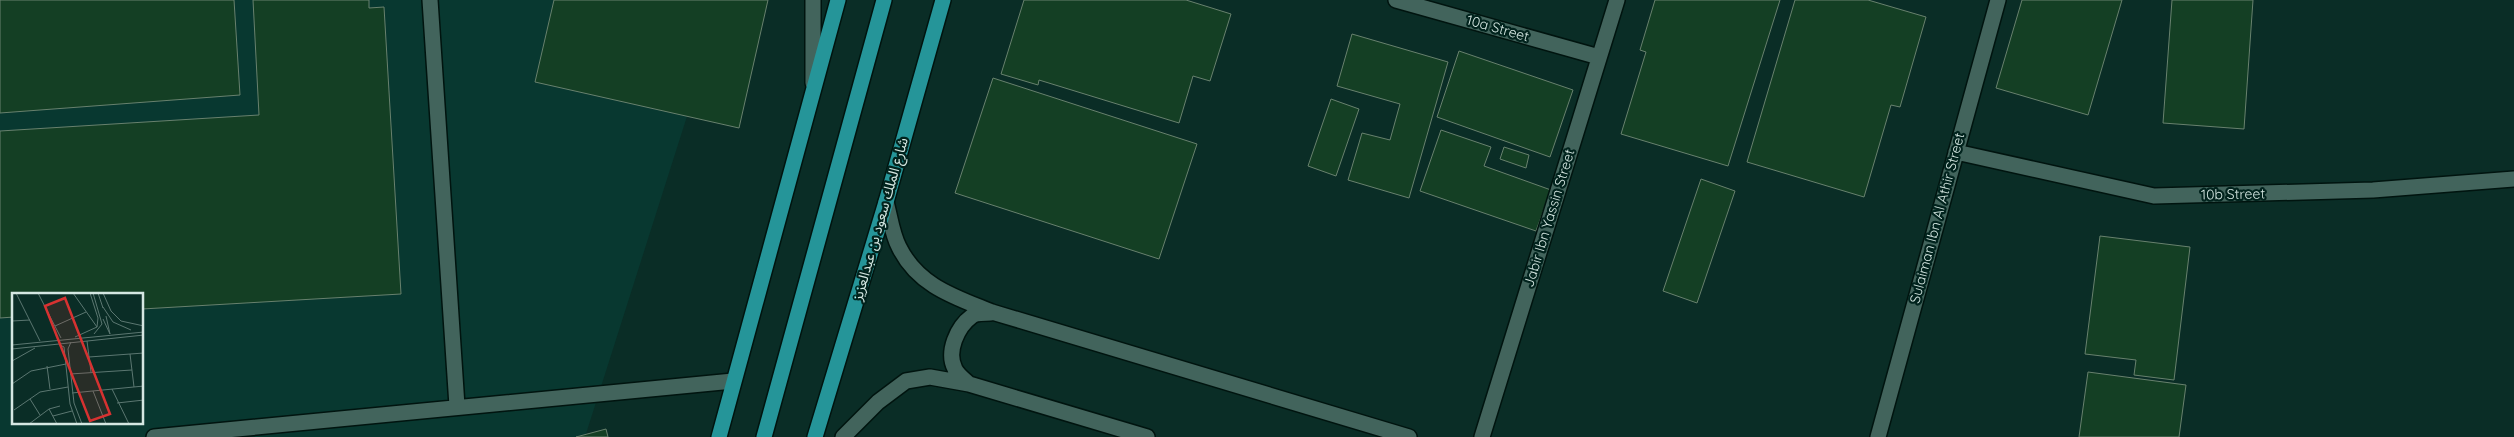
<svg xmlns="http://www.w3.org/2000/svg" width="2514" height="437" font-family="Quicksand,'Noto Sans Arabic',sans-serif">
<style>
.built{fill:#083830;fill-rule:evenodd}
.building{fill:#143f24;stroke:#68816e}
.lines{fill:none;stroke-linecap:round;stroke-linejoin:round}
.minor-casing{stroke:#00140f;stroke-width:18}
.major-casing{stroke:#00140f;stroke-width:18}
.minor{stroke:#42645c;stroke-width:15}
.major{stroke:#259599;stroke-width:15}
.labels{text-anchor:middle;stroke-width:4.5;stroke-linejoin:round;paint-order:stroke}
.street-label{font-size:14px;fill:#d5e7e2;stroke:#01231d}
.inset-road{fill:none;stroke:#5b7771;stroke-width:1}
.view{fill:#d63231;fill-opacity:0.15;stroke:#d63231;stroke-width:2.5}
.inset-edge{fill:none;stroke:#d5e7e2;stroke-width:2.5}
</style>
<rect width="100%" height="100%" fill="#0a2d26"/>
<path class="built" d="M0,0h724l-139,437h-585zM14,294h128v129h-128z"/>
<path class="building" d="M0,0h234l6,95 -240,18z
M253,0h116v8l15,-1 17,287 -259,15v-15h-128v23l-14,1v-187l259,-16z
M554,0h214l-29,128 -204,-46z
M1024,0h162l45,14 -21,67 -17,-5 -14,47 -140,-43 -1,5 -37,-11z
M1655,0h125l-52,166 -107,-32 25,-82 -6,-2z
M1795,0h73l58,17 -26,90 -9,-2 -27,92 -117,-35z
M2022,0h100l-34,115 -92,-27z
M2172,0h81l-9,129 -81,-6z
M1352,34l96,28 -39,136 -61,-18 14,-47 28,7 10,-36 -63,-18z
M1459,51l114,39 -23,67 -113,-40z
M993,78l204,66 -38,115 -204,-66z
M1331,99l28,10 -23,67 -28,-10z
M1441,130l50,17 -7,19 67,24 -15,41 -116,-40z
M1504,147l25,8 -3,13 -26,-9z
M1701,179l34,12 -38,112 -34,-12z
M2100,236l90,11 -16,133 -40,-5 2,-15 -51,-6z
M2088,372l98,13 -7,52h-100z
M606,429l2,8h-32z"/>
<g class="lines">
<defs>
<path id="minor" d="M430,0l27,406
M813,0v83
M1396,0l203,57
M1956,152l198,44 219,-6 141,-11
M886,202c4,14 6,32 13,45 19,39 56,50 93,65l417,125
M969,384c-4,-4 -11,-9 -14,-15 -9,-17 2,-42 17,-53 4,-3 13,-3 19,-3
M154,437l579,-56
M843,437l35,-35 28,-21 24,-4 39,7 178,53
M1482,437l135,-437
M1878,437l120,-437"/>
<path id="major" d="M719,437l119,-437
M764,437l120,-437
M815,437l71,-235 57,-202"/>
</defs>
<use href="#minor" class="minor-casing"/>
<use href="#major" class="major-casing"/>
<use href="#minor" class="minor"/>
<use href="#major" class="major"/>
</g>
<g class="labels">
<g class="street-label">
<text transform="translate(1498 28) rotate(16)" y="5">10a Street</text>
<text transform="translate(2233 194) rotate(-1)" y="5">10b Street</text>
<text transform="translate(1549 218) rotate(-73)" y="5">Jabir Ibn Yassin Street</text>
<text transform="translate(1937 218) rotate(-75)" y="5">Sulaiman Ibn Al Athir Street</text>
<text transform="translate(880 219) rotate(-74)" y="5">شارع الملك سعود بن عبدالعزيز</text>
</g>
</g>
<g transform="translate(12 293)">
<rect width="131" height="131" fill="#0a2d26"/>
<path class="inset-road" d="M4,0l24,48M26,0l23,45M61,0l24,34M81,0l9,31 -8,10M86,0l5,15M91,0l8,18 10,10 23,5M91,14l10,15 18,8M94,23l4,18M91,26l7,15M0,28l18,-1M43,33l31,-14M63,44l22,-10 1,-9 -8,-25M75,48l4,31M59,49l-3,7 6,54 8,21M0,52l132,-13M48,52l4,2 6,57 7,20M0,56l132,-14M118,61l4,33M77,64l55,-4M0,68l23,-13M35,73l3,23M58,81l62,-4M0,91l19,-13 35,-7M100,96l17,35M81,98l13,33M60,100l72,-7M18,106l10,16M105,110l27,-3M37,116l8,15M2,117l26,-18 28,-5M41,123l19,-5M17,131l20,-15 11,-3"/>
<path class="view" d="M53,5l45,116 -20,7 -45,-115z"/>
<rect width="131" height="131" class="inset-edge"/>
</g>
</svg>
